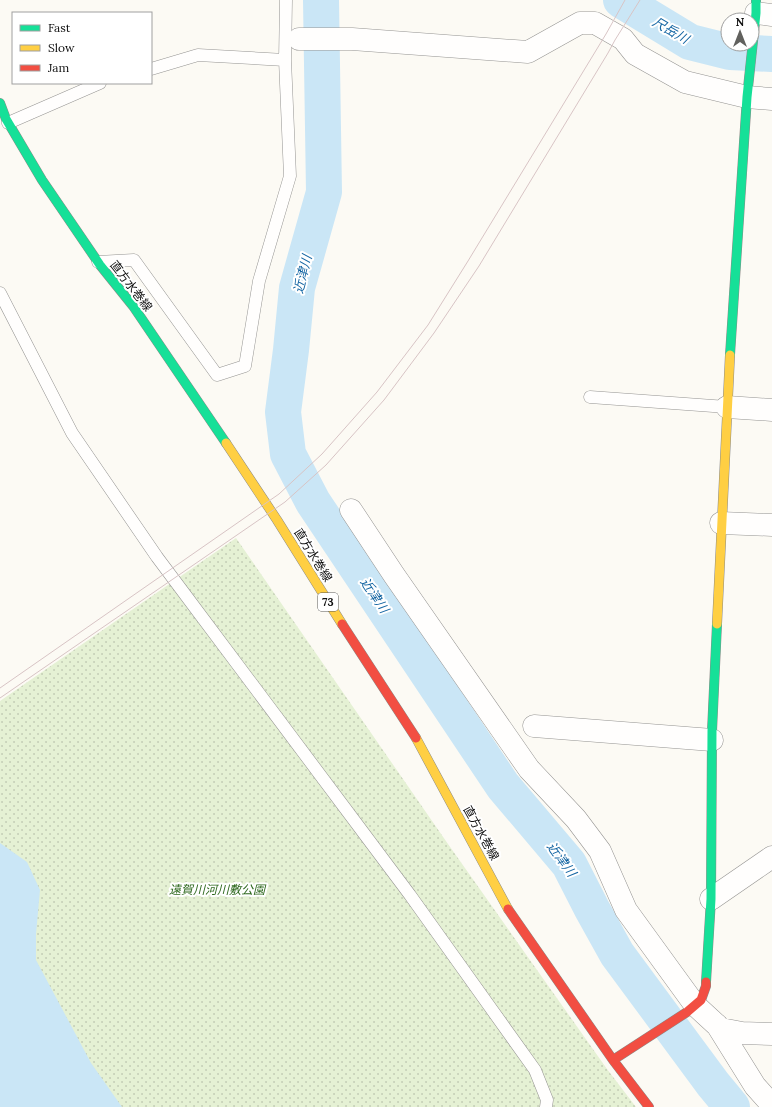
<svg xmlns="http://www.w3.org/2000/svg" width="772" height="1107" font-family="Lora,'Noto Sans JP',serif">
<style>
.park{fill:url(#park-dots)}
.water{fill:#cae6f6}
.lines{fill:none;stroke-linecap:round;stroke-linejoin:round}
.river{stroke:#cae6f6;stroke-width:36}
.lane-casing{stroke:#959492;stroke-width:13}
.street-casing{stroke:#959492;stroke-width:23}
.fast-casing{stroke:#8c8b88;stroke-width:10}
.slow-casing{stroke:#8c8b88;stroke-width:10}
.jam-casing{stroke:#8c8b88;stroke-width:10}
.lane{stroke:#fffefd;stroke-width:12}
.street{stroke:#fffefd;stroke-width:22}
.fast{stroke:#16e098;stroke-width:9}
.slow{stroke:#ffcf43;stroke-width:9}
.jam{stroke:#f24e42;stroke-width:9}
.tram{stroke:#d8c4c5;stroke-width:1}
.labels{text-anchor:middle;stroke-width:4;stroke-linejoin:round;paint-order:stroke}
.shield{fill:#fff;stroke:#565656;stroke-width:1}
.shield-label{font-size:11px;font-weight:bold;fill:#0e0e0e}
.street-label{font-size:12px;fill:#0e0e0e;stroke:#fff}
.park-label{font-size:12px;font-style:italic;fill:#2d681d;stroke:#fff}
.water-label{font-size:13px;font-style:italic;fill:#1566a3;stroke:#fff}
</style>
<defs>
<pattern id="park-dots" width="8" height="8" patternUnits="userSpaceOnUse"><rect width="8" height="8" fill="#e5f1d4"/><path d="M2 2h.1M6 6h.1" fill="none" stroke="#c3cdb5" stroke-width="1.8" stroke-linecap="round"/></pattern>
</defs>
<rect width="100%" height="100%" fill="#fcfaf4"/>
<path class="park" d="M236,538l212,306 159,225 29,38h-636v-406z"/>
<path class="water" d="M0,843l27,19 13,28 -4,44v26l55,103 31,44h-122z"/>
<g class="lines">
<path class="river" d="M321,0l3,192 -27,96 -6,62 -8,62 5,42 25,48 190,284 66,78 23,45 25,45 96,130 19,23
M621,0l69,42 40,10 42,2"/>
<defs>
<path id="lane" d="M151,69l47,-14 87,5
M8,123l92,-40
M98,262l36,-2 83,115 28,-9 14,-85 31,-105 -5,-116 1,-60
M0,293l72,140 85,124 253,338 125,175 12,30 -1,7
M590,397l137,10"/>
<path id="street" d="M756,13l16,2
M299,39h53l176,13 52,-29h15l28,16 12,15 50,28 62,15 25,2
M727,407l45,3
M351,510l43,65 135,194 47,50 24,32 26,59 69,95 26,24 21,4 30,1
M721,523l51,2
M534,726l178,14
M711,899l61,-42
M717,1025l38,61 17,19"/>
<path id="fast" d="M0,103l6,16 36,61 58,85 33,41 93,137
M730,355l17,-258 9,-84v-13
M706,982l5,-83 1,-168 5,-107"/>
<path id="slow" d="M226,443l51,77 65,104
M717,624l13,-269
M416,738l92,171"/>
<path id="jam" d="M342,624l74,114
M508,909l105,151 36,47
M613,1060l74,-48 14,-12 5,-14v-4"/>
</defs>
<use href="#lane" class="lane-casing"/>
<use href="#street" class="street-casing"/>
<use href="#fast" class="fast-casing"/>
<use href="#slow" class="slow-casing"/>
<use href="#jam" class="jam-casing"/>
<use href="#lane" class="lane"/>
<use href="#street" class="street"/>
<use href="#fast" class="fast"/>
<use href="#slow" class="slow"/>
<use href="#jam" class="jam"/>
<path class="tram" d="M0,688l279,-194 43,-40 55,-62 51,-67 40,-64 138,-227 19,-34
M0,698l285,-196 41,-37 58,-65 50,-67 45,-67 129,-213 7,-13 25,-40"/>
</g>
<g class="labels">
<rect class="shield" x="318" y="593" width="20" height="18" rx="3"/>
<g class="shield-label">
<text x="328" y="606">73</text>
</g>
<g class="street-label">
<text transform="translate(131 286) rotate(52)" y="4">直方水巻線</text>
<text transform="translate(313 555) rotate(58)" y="4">直方水巻線</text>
<text transform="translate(481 833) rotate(61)" y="4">直方水巻線</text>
</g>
<g class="park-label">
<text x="217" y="894">遠賀川河川敷公園</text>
</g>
<g class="water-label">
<text transform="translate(671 30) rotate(30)" y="5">尺岳川</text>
<text transform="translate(302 274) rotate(-76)" y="5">近津川</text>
<text transform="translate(375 595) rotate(56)" y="5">近津川</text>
<text transform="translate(562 859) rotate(54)" y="5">近津川</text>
</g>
</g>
<rect x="12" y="12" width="140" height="72" fill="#ffffff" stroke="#9f9f9f"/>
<rect x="20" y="25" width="20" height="6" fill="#16e098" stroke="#9f9f9f"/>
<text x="48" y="32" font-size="12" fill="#0e0e0e">Fast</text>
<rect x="20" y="45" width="20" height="6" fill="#ffcf43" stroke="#9f9f9f"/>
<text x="48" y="52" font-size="12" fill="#0e0e0e">Slow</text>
<rect x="20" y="65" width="20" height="6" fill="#f24e42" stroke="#9f9f9f"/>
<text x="48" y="72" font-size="12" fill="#0e0e0e">Jam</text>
<g transform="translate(740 32)"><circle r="19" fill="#ffffff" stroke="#9f9f9f"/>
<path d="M0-3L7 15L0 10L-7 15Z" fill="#61615e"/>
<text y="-6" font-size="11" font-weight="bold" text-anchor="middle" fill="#0e0e0e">N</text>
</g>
</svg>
